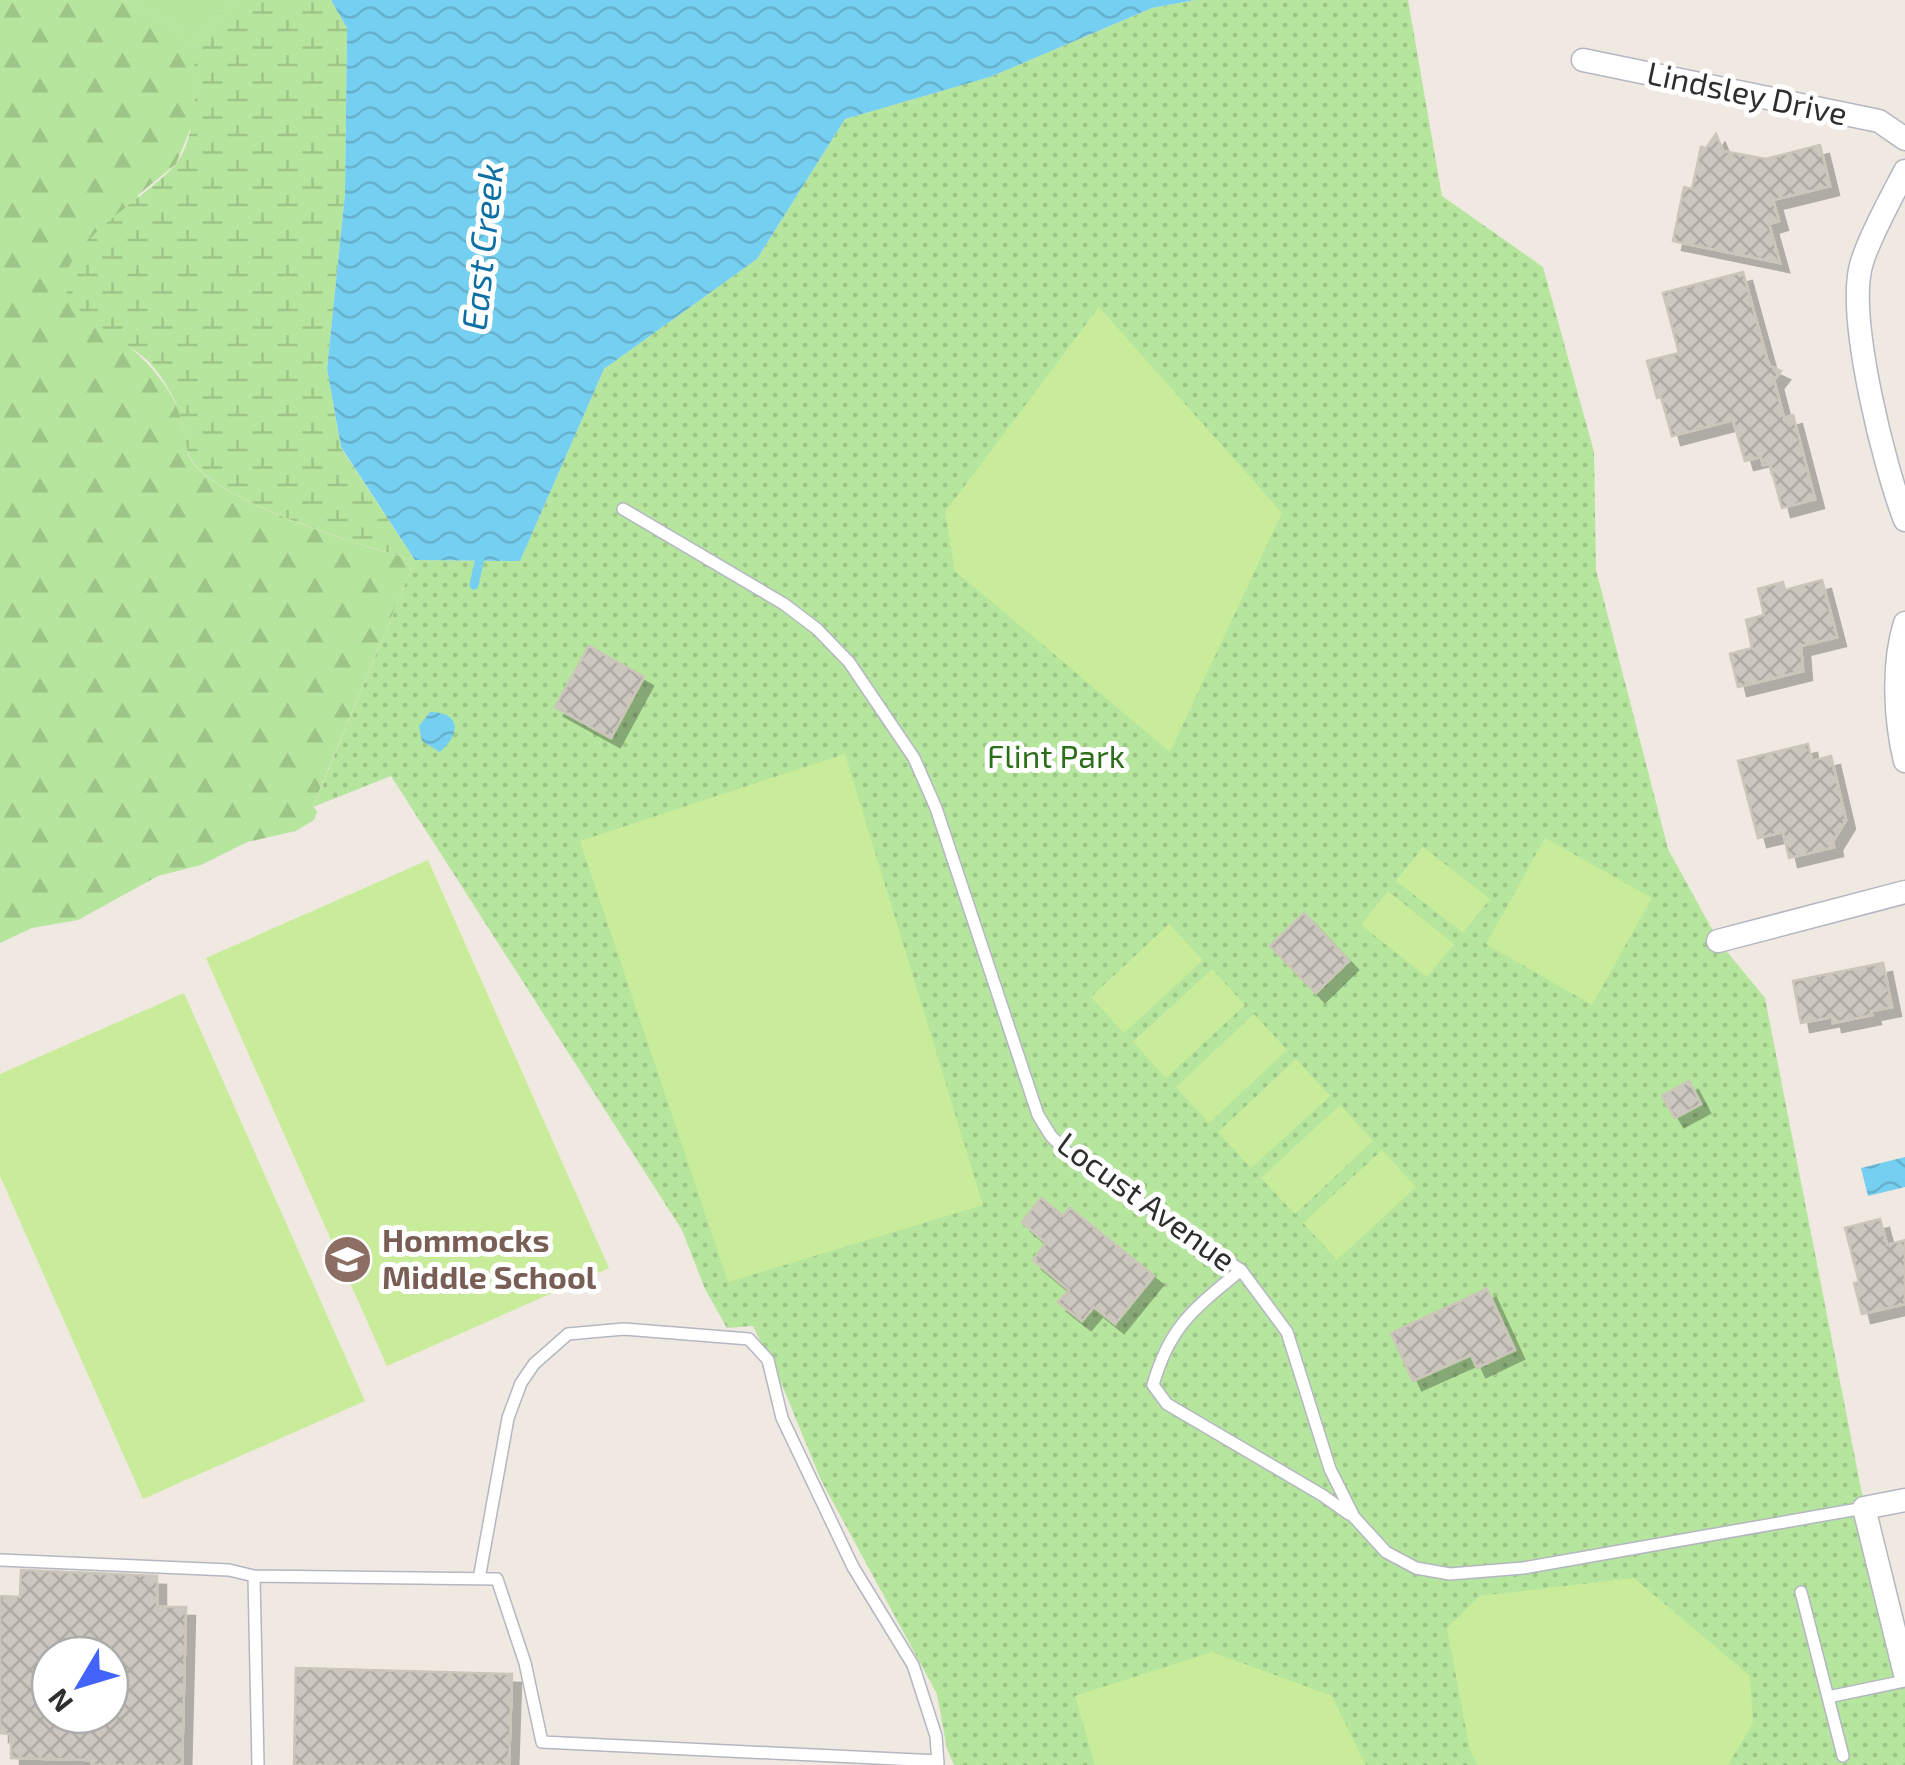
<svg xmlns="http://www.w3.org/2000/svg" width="1905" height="1765" font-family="'Exo 2',sans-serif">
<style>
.grass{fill:#b6e59e}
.forest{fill:url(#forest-firs)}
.wetland{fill:url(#wetland-marsh)}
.park{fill:url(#park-dots)}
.pitch{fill:#c9ec9a}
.water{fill:url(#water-waves)}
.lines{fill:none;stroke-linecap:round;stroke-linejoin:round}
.stream{stroke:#75cff0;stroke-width:9}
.building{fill:url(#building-cross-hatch);stroke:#cbc5ba;stroke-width:2.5;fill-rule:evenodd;filter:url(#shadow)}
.service-casing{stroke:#b4b7c1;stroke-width:14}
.minor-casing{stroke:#b4b7c1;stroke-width:25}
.service{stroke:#fff;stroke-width:11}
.minor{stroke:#fff;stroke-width:22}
.labels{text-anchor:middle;stroke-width:10;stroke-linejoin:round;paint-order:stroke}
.street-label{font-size:32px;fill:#2e2e2e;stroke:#fff}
.park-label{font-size:32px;fill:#2c6e1b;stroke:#fff}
.education-label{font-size:32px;font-weight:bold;fill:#785e54;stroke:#fff;text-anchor:start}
.water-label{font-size:35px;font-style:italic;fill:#0d6fa3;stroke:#fff}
</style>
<defs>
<pattern id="forest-firs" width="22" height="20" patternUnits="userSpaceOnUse" patternTransform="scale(2.5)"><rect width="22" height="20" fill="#b6e59e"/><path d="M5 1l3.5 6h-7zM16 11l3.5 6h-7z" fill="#9dc588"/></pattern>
<pattern id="wetland-marsh" width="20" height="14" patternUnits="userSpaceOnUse" patternTransform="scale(2.5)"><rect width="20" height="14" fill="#b6e59e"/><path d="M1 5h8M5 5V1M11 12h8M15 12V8" fill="none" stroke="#9dc588"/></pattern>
<pattern id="park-dots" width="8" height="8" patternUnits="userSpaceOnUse" patternTransform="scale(2.5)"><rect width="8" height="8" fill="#b6e59e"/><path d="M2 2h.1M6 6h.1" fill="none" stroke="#9dc588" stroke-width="1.8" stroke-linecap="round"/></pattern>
<pattern id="water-waves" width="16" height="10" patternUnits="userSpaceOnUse" patternTransform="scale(2.5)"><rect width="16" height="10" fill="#75cff0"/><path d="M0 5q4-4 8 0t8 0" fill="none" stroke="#66b2ce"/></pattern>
<pattern id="building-cross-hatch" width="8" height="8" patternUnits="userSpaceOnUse" patternTransform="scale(2.5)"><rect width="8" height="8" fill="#cbc7bf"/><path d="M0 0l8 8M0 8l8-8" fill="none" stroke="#afaba4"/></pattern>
<filter id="shadow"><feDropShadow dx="9" dy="9" stdDeviation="0" flood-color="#0004"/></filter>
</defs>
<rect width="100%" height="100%" fill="#efe9e1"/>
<path class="grass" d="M124,0h110l-46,49 -12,-22z"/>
<path class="forest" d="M0,0h124l52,27 20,34 -2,59 -18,44 -38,31 -18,144c32,26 55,51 65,92 1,7 1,16 3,23 17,46 180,94 227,106l-102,246 4,6 -3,8 -18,11 -49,11 -46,23 -43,11 -80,44 -46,8 -32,15z"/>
<path class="wetland" d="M234,0h97l16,28 -2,166 -18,175 14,79 74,112c-49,-13 -202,-58 -225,-103 -5,-9 -4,-21 -6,-30 -7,-25 -18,-47 -36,-66 -19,-19 -81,-48 -83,-75 -3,-43 85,-91 110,-121 15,-18 19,-49 20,-72 0,-17 2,-29 -7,-44z"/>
<path class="park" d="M1195,0h213l34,196 101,71 51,185 2,118 72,279 51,93 46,56 99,506 41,183v78h-951l-7,-16 -10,-55 -116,-214 -39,-95 -29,-59 -26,2 -22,-39 -23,-59 -291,-454 -78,31 102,-247 105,1 84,-192 153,-110 88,-140 145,-42 162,-69z"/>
<path class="pitch" d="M1099,307l183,206 -112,239 -215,-181 -10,-59z
M845,754l138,451 -255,77 -148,-441z
M1545,838l107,60 -60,107 -106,-61z
M1423,847l67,52 -27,34 -67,-52z
M428,860l181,408 -222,98 -181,-408z
M1388,891l66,53 -27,33 -66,-52z
M1169,924l34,36 -79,73 -33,-36z
M1212,969l33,36 -79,73 -33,-36z
M184,993l181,408 -222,98 -143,-323v-102z
M1254,1014l33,36 -78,73 -33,-36z
M1296,1059l34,37 -79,72 -33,-36z
M1340,1105l33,36 -78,73 -34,-36z
M1382,1150l34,37 -79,73 -34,-37z
M1634,1578l116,98 3,47 -25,42h-250l-8,-14 -23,-123 33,-32z
M1212,1652l120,44 34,69h-271l-20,-69z"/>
<path class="water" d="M331,0h864l-43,8 -162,69 -145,42 -88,140 -153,110 -84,192 -105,-1 -74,-113 -14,-78 18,-175 2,-166z
M430,712c31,0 31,22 10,40l-18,-11 -3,-15z
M1905,1157v30l-37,9 -7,-28z"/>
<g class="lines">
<path class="stream" d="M474,585l7,-32"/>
</g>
<path class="building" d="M1716,134l7,17 43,8 54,-14 10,41 -57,14 6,21 -10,3 11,39 -107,-22 11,-54 8,2 9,-42 5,1z
M1743,272l24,87 3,7 11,5 -7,9 10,38 9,-3 22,84 -33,9 -12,-44 -7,1 -2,-8 -16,4 -12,-41 -61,16 -11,-39 -4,1 -10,-37 32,-8 -16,-60z
M1822,580l15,57 -36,9 2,25 -65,16 -8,-33 22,-6 -6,-28 18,-5 -6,-26 25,-7 2,8z
M589,646l55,31 -33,61 -56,-31z
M1808,744l4,17 19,-5 15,64 -13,21 1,6 -45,11 -6,-26 -25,6 -20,-77z
M1304,913l45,48 -33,32 -46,-47z
M1883,963l9,44 -21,4 1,4 -39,8 -1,-6 -31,6 -8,-42z
M1689,1081l12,23 -26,14 -13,-22z
M1041,1198l22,18 7,-8 84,68 -39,48 -21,-17 -12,14 -24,-19 11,-12 -36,-30 13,-17 -24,-21z
M1880,1219l7,26 18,-5v64l-43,10 -8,-31 5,-1 -14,-54z
M1487,1289l28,61 -38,18 -6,-13 -58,26 -22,-48z
M21,1570l136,6v31h29l-4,158h-90v-5l-81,-2v-24l-11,-1v-137l20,1zM50,1655h60v60h-60z
M296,1668l216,6 -3,91h-215z"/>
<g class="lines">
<defs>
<path id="service" d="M623,509l161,95 33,25 32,33 65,96 22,50 102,307 13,21 21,21 169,113 46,62 43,137 24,48 32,35 30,16 34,6 73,-6 341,-60
M1241,1270c-46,38 -71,55 -88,115l14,19 155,91 27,19
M0,1560l229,10 25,6 243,3 28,84 17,79 396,19
M254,1576l4,189
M479,1579l29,-161 13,-35 13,-19 34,-30 56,-5 125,10 19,21 14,58 71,149 60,98 23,71 2,29
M1801,1592l42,164
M1828,1697l77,-16"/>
<path id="minor" d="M1583,60l296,61 26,18
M1905,171c-12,23 -41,76 -45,99 -11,55 24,196 45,250
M1905,623c-13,41 -10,97 0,138
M1718,941l187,-49
M1905,1500l-41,8 41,166"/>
</defs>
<use href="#service" class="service-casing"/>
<use href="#minor" class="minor-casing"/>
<use href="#service" class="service"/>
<use href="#minor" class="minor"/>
</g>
<defs>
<symbol id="school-disc" viewBox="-11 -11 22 22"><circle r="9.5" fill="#8d6e63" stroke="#fff"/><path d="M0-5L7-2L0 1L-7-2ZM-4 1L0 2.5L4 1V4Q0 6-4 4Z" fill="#fff"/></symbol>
</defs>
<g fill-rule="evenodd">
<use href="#school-disc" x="320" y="1232" width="55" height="55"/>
</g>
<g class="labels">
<g class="street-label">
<text transform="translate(1747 94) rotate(12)" y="11">Lindsley Drive</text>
<text transform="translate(1146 1202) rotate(36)" y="11">Locust Avenue</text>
</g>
<g class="park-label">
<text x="1056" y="768">Flint Park</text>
</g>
<g class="education-label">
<text x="382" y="1252">Hommocks<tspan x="382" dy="37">Middle School</tspan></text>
</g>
<g class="water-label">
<text transform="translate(483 247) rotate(-84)" y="12">East Creek</text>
</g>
</g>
<g transform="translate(80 1685) rotate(232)"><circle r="48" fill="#ffffff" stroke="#ababab" stroke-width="2.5"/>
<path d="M0-8L18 38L0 25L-18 38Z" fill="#4264fb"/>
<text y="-15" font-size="28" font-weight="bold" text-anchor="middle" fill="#2e2e2e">N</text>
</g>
</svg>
